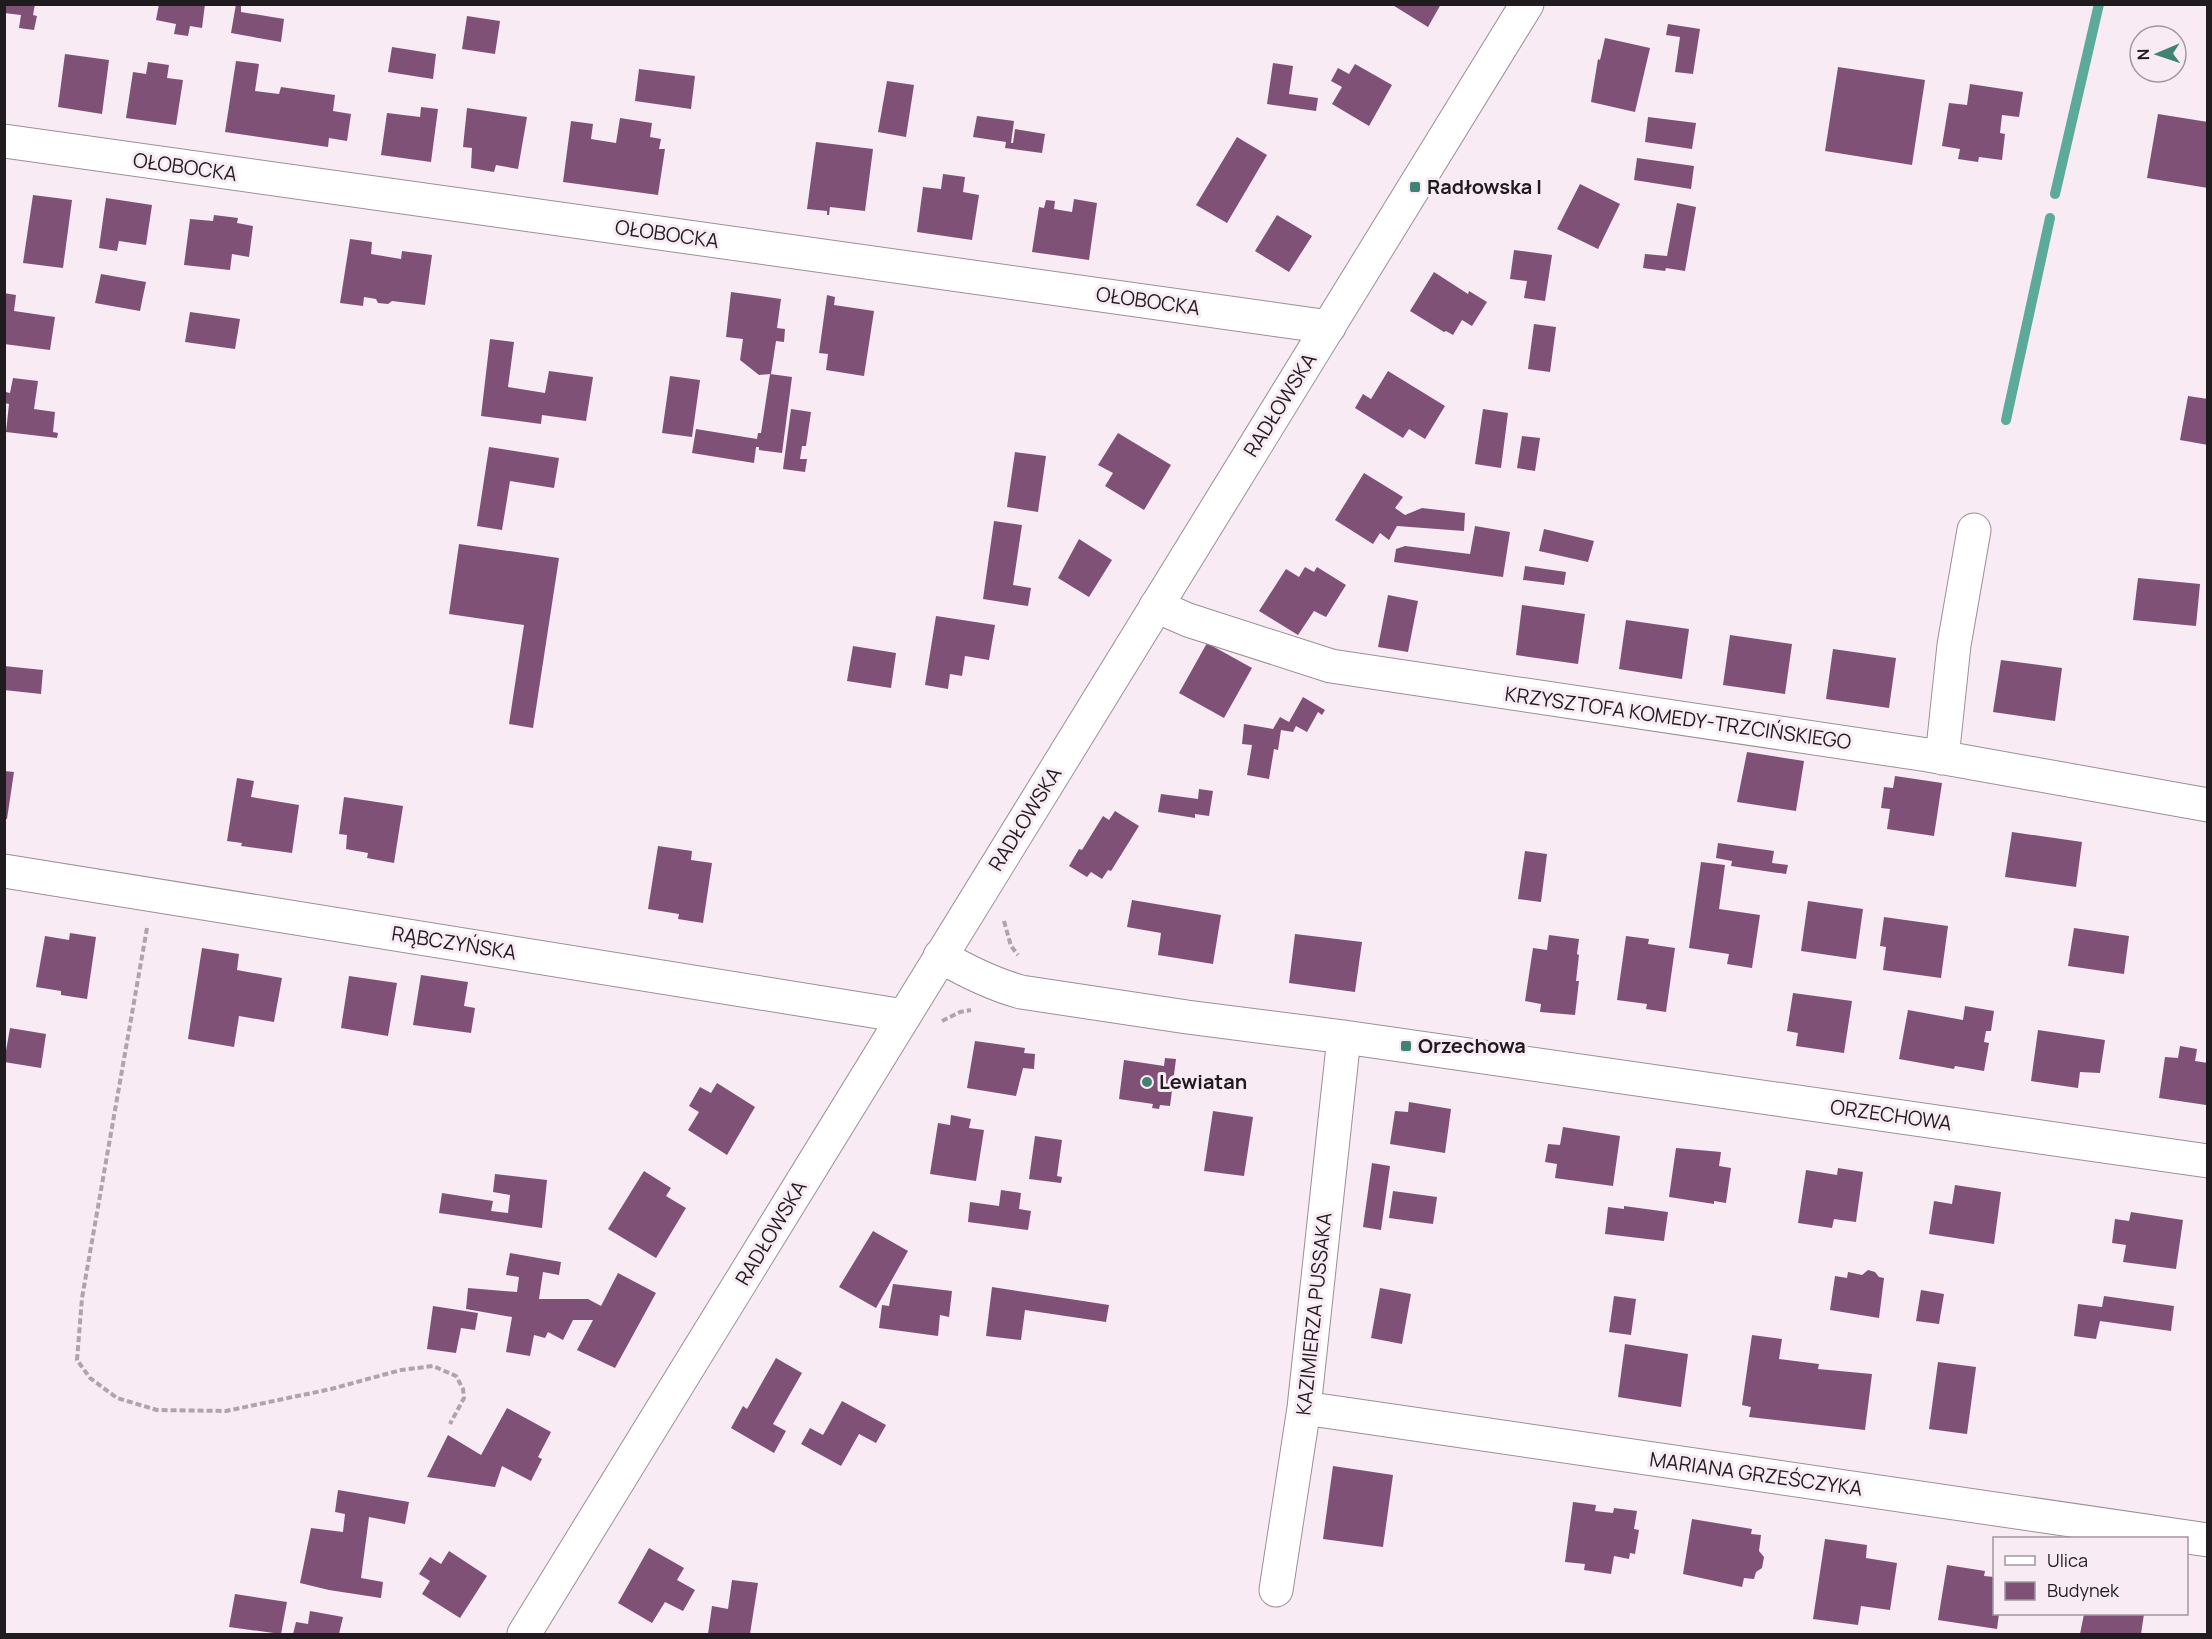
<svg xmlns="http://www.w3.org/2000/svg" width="2212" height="1639" font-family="Manrope,sans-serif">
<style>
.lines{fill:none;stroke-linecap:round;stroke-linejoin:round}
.stream{stroke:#5caa99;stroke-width:10}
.building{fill:#805176}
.minor-casing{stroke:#9b8f98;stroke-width:35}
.tertiary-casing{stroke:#9b8f98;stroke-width:35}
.path{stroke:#aea4ab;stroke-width:4;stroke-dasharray:6 3;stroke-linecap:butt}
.minor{stroke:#fff;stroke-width:33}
.tertiary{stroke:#fff;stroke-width:33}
.poi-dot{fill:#408375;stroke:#f8ebf4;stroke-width:2}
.labels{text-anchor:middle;stroke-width:6;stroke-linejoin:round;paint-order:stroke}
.street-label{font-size:20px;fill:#1f1b1e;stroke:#f8ebf4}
.poi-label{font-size:20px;font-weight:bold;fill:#1f1b1e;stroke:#f8ebf4;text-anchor:start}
</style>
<rect width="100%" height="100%" fill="#f8ebf4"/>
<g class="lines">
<path class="stream" d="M2055,194l44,-190
M2006,420l44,-202"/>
</g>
<path class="building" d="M4,4h31l-2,11 4,1 -3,14 -15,-2 2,-13 -17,-2z
M159,4h46l-3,24 -12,-2 -2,10 -14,-2 2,-10 -20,-4z
M236,4h5v8l43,7 -3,23 -50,-9z
M1391,4h50l-13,23z
M467,16l33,5 -5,33 -33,-5z
M1668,24l32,5 -7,45 -18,-2 5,-35 -14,-2z
M1605,38l45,10 -15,64 -44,-10 7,-43 2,1z
M392,47l44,7 -3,25 -45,-7z
M65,54l44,6 -7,54 -44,-7z
M236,61l23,3 -4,27 24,3 2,-7 54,8 -2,16 18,3 -4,27 -18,-3 -1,9 -103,-15z
M148,62l21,3 -2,13 16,2 -7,45 -50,-7 7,-46 13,2z
M1273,63l20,3 -4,28 29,4 -2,13 -49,-7z
M1355,64l37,21 -23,41 -37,-22 10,-17 -11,-6 7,-13 11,6z
M1838,67l87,13 -13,85 -87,-14z
M639,69l56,7 -4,33 -56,-8z
M887,81l27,4 -8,52 -28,-5z
M1970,84l53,8 -4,25 -17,-2 -2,18 5,1 -3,26 -23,-3 -1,5 -20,-3 2,-10 -18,-3 7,-43 18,2z
M421,107l17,2 -7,53 -50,-7 6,-42 33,4z
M467,108l60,9 -9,52 -22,-4 -2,7 -23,-4 1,-20 -9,-1z
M2158,114l50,8v66l-61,-10z
M977,116l37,5 -3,22h2l2,-14 30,5 -3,19 -37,-5 1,-6 -33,-5z
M1648,117l48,6 -4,26 -47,-7z
M620,118l32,5 -2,14 11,2 -2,10h6l-7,46 -95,-13 8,-61 22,3 -2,15 25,4z
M1237,137l30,18 -40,68 -31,-18z
M816,142l57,7 -8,62 -35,-4 -1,8h-2v-4l-20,-2z
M1637,158l57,8 -3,23 -57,-9z
M943,174l22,3 -2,15 16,3 -7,45 -55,-8 6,-45 18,2z
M1580,184l40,20 -22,45 -41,-20z
M33,195l39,5 -9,68 -40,-5z
M106,198l46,7 -6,40 -27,-4 -2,10 -18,-3z
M1074,199l23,4 -8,57 -57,-8 7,-45 5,1 2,-8 9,1 -1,8 18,3z
M1677,203l19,4 -11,64 -19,-3 -1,3 -22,-3 2,-14 22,2z
M214,215l24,3 -1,5 16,3 -4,31 -17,-3 -2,16 -46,-5 6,-46 23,2z
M1277,215l35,21 -23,36 -34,-21z
M350,239l22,3 -1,12 30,5 1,-8 30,4 -7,50 -33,-4 -4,3 -10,-1 -2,-4 -12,-2 -1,9 -23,-3z
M1514,250l38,5 -7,46 -21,-3 3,-17 -17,-2z
M1434,272l34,22 1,-3 18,11 -15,24 -10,-6 -9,15 -7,-4 -2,1 -34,-21z
M101,274l45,8 -6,29 -45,-8z
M731,292l50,7 -4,29 8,1 -1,13 -8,-1 -5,33 -12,1 -19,-15 3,-21 -17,-2z
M4,293l12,2 -2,16 41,6 -5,33 -46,-6z
M827,295l8,2 -1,8 40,6 -10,65 -38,-6 2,-16 -9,-1z
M190,312l50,7 -5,30 -50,-7z
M1534,324l22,3 -6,45 -22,-3z
M490,339l24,3 -6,45 37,6 4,-22 44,6 -7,44 -44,-6 -1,9 -60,-8z
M1388,371l57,35 -20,33 -16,-10 -6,9 -48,-30 8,-14 8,5z
M770,374l22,3 -10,76 -23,-3v-3h-3l-2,16 -62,-10 4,-24 61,10 1,-6h3z
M670,376l30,4 -8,57 -30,-4z
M13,378l25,3 -4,28 21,3 -2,20 5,1 -1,5 -51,-6 3,-28 -5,-1v-2l2,-9 4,1z
M2188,396l20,3v46l-28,-5z
M791,409l20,3 -5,34h-4l-2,13h7l-2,13 -22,-3z
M1483,409l25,4 -7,55 -26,-4z
M1118,433l53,32 -27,45 -39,-24 8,-13 -15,-8z
M1522,436l18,2 -5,33 -18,-3z
M489,447l70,11 -5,30 -44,-7 -8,49 -25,-4z
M1015,452l31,4 -8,56 -31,-5z
M1364,473l39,24 -8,11 10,7 17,-7 43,5 -1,18 -67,-5 -8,14 -9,-7 -7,11 -38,-24z
M994,521l28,4 -9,60 18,3 -3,18 -45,-7z
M1475,526l35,6 -7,45 -109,-15 2,-13 9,-3 65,8z
M1544,529l50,12 -6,21 -49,-11z
M1079,539l33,21 -23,37 -31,-19z
M459,544l100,14 -26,170 -24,-4 15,-99 -75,-11z
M1525,566l41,6 -2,13 -41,-5z
M1305,567l9,5 3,-5 29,18 -20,32 -12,-6 -16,24 -39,-24 27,-42 13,8z
M2138,578l62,6 -4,42 -63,-6z
M1388,595l30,6 -10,51 -30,-5z
M1522,605l63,9 -7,50 -62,-9z
M936,616l59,9 -6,35 -24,-4 -3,20 -12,-2 -2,15 -23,-4z
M1626,620l63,9 -7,50 -63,-10z
M1730,635l62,9 -7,50 -62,-9z
M1207,643l45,25 -28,50 -45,-25z
M853,646l43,7 -5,35 -44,-7z
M1833,649l63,9 -7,50 -63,-9z
M2001,660l61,8 -7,53 -62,-9z
M4,666l39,4 -2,24 -37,-4z
M1303,697l22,13 -3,5 -4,-3 -11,20 -11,-6 -3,6 -12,-2 -3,20 -4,-1 -5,30 -22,-4 5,-30 -10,-1 2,-20 29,5 7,-12 9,5z
M1747,752l57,9 -8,50 -59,-9z
M4,771l10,1 -7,47h-3z
M1895,776l47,7 -8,53 -47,-7 3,-20 -9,-1 3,-21 9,1z
M237,778l17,3 -3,16 48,8 -7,48 -51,-7 1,-3 -15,-2z
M1199,789l14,2 -4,25 -14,-2v4l-37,-6 3,-18 37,5z
M344,797l59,9 -9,57 -27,-5 1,-5 -22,-4 1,-14 -8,-1z
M1115,811l24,15 -28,45 -3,-1 -6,9 -11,-7 -4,5 -18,-11 10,-17 3,1 21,-34 6,4z
M2012,832l70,10 -6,45 -71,-10z
M1718,843l56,8 -2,12 16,2 -2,9 -55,-8 1,-5 -16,-3z
M658,846l34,5 -1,9 21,3 -9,60 -25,-4 1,-5 -31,-5z
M1525,851l22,3 -6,48 -23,-3z
M1701,862l24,3 -6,44 41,6 -8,53 -25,-4 2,-10 -40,-6z
M1132,900l89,15 -8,49 -55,-9 3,-22 -34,-6z
M1808,901l55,8 -7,50 -55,-8z
M1884,917l64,9 -7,52 -58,-8 3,-23 -6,-1z
M2074,928l55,8 -5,38 -56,-8z
M70,933l26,4 -9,62 -26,-4v-4l-25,-4 9,-51 24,4z
M1295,934l67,8 -7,50 -66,-9z
M1549,935l30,4 -2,15 2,1 -3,26h3l-4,34 -35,-3 1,-8 -16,-3 8,-53 14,2z
M1626,936l23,3 -1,5 27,4 -9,64 -20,-3 1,-5 -30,-4z
M202,948l37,6 -2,16 45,8 -8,44 -35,-6 -5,31 -46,-8z
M421,975l47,7 -4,24 11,2 -4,25 -58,-8z
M349,976l48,7 -9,53 -47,-8z
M1793,993l59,8 -8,52 -48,-7 2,-13 -11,-2z
M1965,1006l29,5 -3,20h-5l-2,11 5,1 -5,28 -29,-5 -1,3 -55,-10 9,-49 55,10z
M10,1028l36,6 -5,34 -37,-6z
M2038,1030l67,10 -5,33 -20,-1 -2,16 -47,-7z
M975,1041l50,7 -1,5 11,1 -1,15 -11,-1 -7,28 -49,-8z
M2180,1046l17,3 -2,12 13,2 -2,42 -47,-7 6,-41 13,1z
M1165,1058l11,1 -6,47 -10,-1 -1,4 -7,-1 1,-4 -34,-5 5,-39 40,6z
M717,1083l38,24 -28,48 -39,-25 11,-18 -10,-6 11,-19 11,6z
M1409,1102l42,7 -6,44 -55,-9 5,-33 13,1z
M1213,1111l40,6 -9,59 -40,-5z
M951,1115l20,4 -2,9 15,2 -8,51 -46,-7 8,-51 12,2z
M1563,1127l57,9 -7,50 -58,-8 2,-14 -12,-2 3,-18 12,1z
M1035,1136l27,4 -5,36 5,1 -1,6 -32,-4z
M1676,1148l45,4 -2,14 12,2 -5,35 -12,-2v3l-45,-7z
M1372,1163l18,3 -9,64 -18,-3z
M1838,1168l25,4 -7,50 -22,-3 -2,9 -34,-5 8,-53 31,5z
M644,1171l27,17 -5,8 20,12 -30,50 -48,-29z
M495,1174l52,6 -5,48 -103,-15 3,-20 51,8 -2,10 17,2 2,-18 -17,-3z
M1955,1185l46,7 -7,52 -65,-10 5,-33 18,3z
M1001,1190l20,3 -2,16 12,2 -3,19 -60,-8 2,-20 29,4z
M1393,1191l44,6 -4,27 -44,-6z
M1624,1206l44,6 -4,29 -59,-7 3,-27 16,2z
M2131,1212l52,8 -7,49 -53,-7 3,-17 -14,-2 3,-24 14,2z
M873,1231l35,20 -32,57 -37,-21z
M510,1253l51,9 -2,13 -16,-3 -4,27h49l13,7 17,-33 38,20 -41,75 -38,-18 16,-30h-20l-10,20 -15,-8 -3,6 -11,-3 -4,21 -24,-4 6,-35 -46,-8 2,-21 49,4 2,-15 -13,-2z
M1868,1270l7,2 4,5 5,1 -5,40 -49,-8 5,-34 12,2 1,-6 14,3z
M893,1284l59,7 -3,26 -9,-2 -2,21 -59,-8 3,-23 7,1z
M992,1287l117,18 -3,17 -81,-12 -4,30 -35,-4z
M1380,1288l31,6 -9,50 -31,-6z
M1921,1290l23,4 -5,30 -23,-3z
M1614,1296l22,3 -5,36 -22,-3z
M2104,1296l70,10 -3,25 -71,-10 -4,18 -22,-3 4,-32 24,3z
M433,1306l45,7 -3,17 -14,-2 -5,25 -29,-4z
M1752,1335l30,4 -3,20 40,5 -1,5 54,5 -7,56 -116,-13 2,-10 -9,-2z
M1625,1344l63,10 -7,53 -63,-10z
M776,1358l26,15 -29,51 13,7 -12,22 -43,-25 12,-22 4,3z
M1938,1362l38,5 -9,67 -38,-5z
M842,1401l44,24 -10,18 -17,-9 -18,32 -40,-22 9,-16 13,7z
M507,1408l44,24 -13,25 4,2 -11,22 -29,-15 -7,21 -68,-10 21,-42 33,20z
M1333,1466l60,9 -10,72 -60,-8z
M338,1490l71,12 -4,22 -36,-7 -8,61 22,4 -2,16 -52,-8 -29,-7 11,-55 32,4 2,-18 -10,-2z
M1573,1502l23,3 -1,6 18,2 1,-5 23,3 -3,18 5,1 -4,24 -5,-1 -1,6 -15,-3 -3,18 -27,-4 1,-6 -20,-2z
M1692,1519l60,10 -1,5 10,1 -2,16 5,6 -2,11 -6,4 -2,7 -10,-1 -2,9 -59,-13z
M1825,1539l42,6 -1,13 31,5 -7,47 -29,-4 -3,19 -45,-6z
M649,1548l35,20 -7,12 18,10 -12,21 -18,-9 -13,21 -34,-20z
M449,1551l38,25 -27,42 -38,-24 8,-13 -11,-7 11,-17 11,7z
M1947,1565l38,6 -1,5 10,1v37h5l-2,15 -59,-9z
M732,1580l26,3 -8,51h-42l4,-28 16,3z
M235,1594l52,8 -6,32 -52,-7z
M310,1611l33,6 -4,17h-46l3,-12 12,2z
M2084,1614h60l-3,20h-61z"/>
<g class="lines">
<defs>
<path id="minor" d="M4,141l1325,186
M1156,606l32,14 143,46 597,89 280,50
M1942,758l12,-113 20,-115
M4,871l900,145
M940,956c26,15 52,28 81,36l166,25 157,20 864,124
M1304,1408l904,132
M1276,1590l28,-182 40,-371"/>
<path id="tertiary" d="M524,1634l1003,-1630"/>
</defs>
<use href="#minor" class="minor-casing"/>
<use href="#tertiary" class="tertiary-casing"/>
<path class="path" d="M1004,921l7,25 7,9
M147,928l-65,370 -5,62 13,18 27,20 40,12 69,1 105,-22 70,-19 32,-4 23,10 7,13 1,9 -14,26
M942,1021l18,-9 11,-2"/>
<use href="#minor" class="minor"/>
<use href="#tertiary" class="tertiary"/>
</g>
<g class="poi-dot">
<rect x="1409" y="181" width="12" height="12" rx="3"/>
<rect x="1400" y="1040" width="12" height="12" rx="3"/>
<circle cx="1147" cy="1082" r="6"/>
</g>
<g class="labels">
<g class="street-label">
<text transform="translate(185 167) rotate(8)" y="7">OŁOBOCKA</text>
<text transform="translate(667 234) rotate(8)" y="7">OŁOBOCKA</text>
<text transform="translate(1148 301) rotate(8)" y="7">OŁOBOCKA</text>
<text transform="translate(1280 405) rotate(-58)" y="7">RADŁOWSKA</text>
<text transform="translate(1678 718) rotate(8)" y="7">KRZYSZTOFA KOMEDY-TRZCIŃSKIEGO</text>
<text transform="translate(1025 819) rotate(-58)" y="7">RADŁOWSKA</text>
<text transform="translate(454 943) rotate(9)" y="7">RĄBCZYŃSKA</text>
<text transform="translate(1891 1115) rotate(8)" y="7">ORZECHOWA</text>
<text transform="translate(771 1233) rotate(-59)" y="7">RADŁOWSKA</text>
<text transform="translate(1314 1314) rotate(-84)" y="7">KAZIMIERZA PUSSAKA</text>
<text transform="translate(1756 1474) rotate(8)" y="7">MARIANA GRZEŚCZYKA</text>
</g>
<g class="poi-label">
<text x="1427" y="194">Radłowska I</text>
<text x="1418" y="1053">Orzechowa</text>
<text x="1159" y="1089">Lewiatan</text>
</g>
</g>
<rect width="2212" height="1639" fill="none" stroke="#1f1b1e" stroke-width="12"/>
<rect x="1993" y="1537" width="195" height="78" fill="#f8ebf4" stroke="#a1989e" stroke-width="1.5"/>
<rect x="2005" y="1556" width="30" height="9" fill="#ffffff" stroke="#a1989e" stroke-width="1.5"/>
<text x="2047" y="1567" font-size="18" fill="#1f1b1e">Ulica</text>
<rect x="2005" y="1582" width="30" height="18" fill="#805176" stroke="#a1989e" stroke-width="1.5"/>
<text x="2047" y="1597" font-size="18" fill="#1f1b1e">Budynek</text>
<g transform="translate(2158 54) rotate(268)"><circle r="28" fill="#f8ebf4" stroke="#a1989e" stroke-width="1.5"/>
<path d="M0-4.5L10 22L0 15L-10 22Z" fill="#408375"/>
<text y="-9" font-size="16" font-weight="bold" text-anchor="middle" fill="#1f1b1e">N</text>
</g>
</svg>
